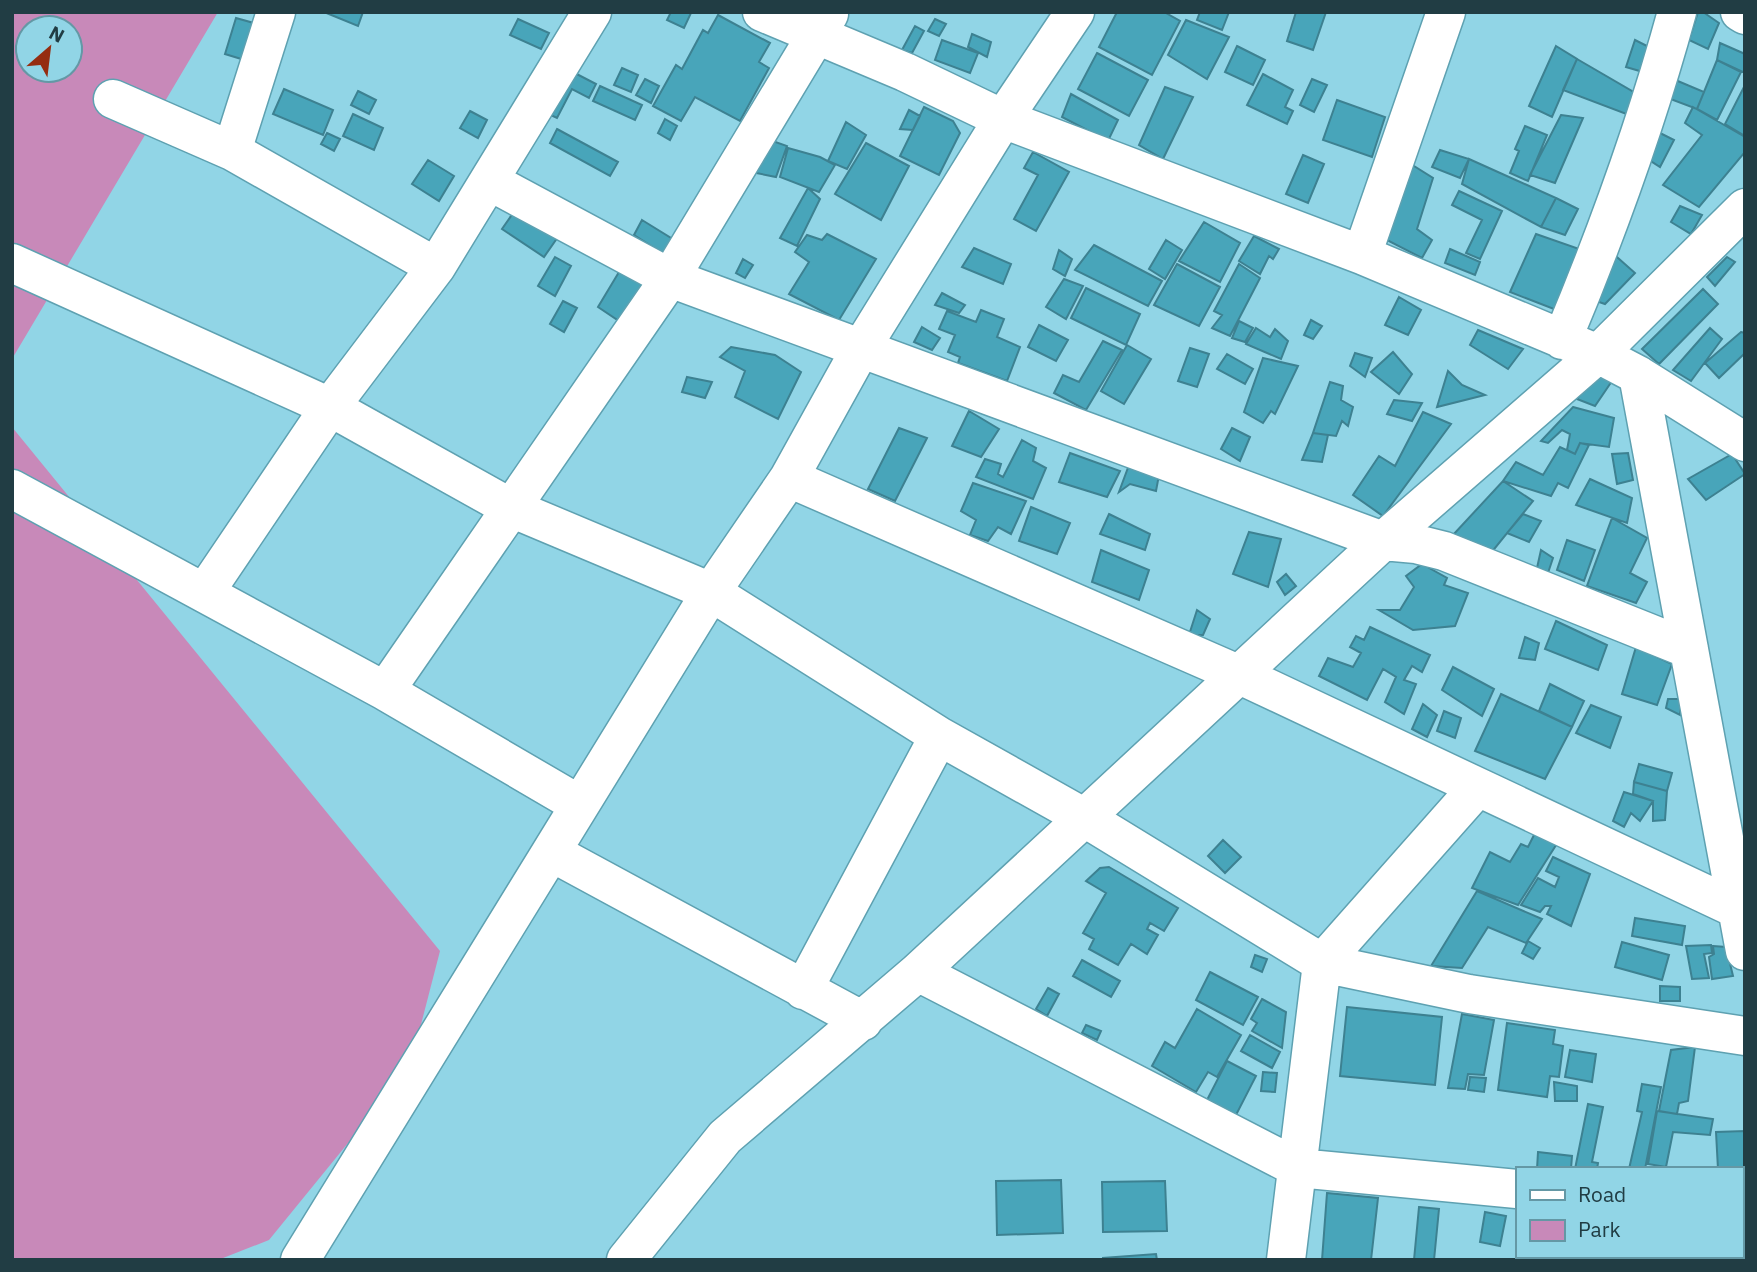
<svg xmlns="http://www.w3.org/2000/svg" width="1757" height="1272" font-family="'IBM Plex Sans',sans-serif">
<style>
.green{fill:#c889b9;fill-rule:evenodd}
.building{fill:#48a5ba;stroke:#3d8191;stroke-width:2}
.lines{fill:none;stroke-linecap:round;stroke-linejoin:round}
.minor-casing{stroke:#5ea1b1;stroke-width:41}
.minor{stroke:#fff;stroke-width:38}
</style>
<rect width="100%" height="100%" fill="#91d5e6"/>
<path class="green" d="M12,12h206l-206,347zM28,28h42v42h-42z
M12,427l428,524 -30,116 -141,173 -51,20h-206z"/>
<path class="building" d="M324,12h39l-5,14z
M671,12l20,1 -7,15 -17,-8z
M1117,12h47l16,9 -28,54 -53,-28z
M1200,12h29l-7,18 -25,-10z
M1296,12h30l-13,38 -26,-9z
M1698,12h5l16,11 -11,26 -19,-9z
M718,15l52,28 -11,19 10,6 -29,53 -45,-24 -14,24 -28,-15 23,-41 6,4 21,-39 5,3z
M236,18l25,7 -10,37 -26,-8z
M518,19l31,14 -8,16 -31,-14z
M935,19l11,5 -7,12 -11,-5z
M1186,20l43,17 -22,42 -39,-24z
M915,26l9,5 -12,22 -10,-3z
M972,34l19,8 -4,15 -19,-10z
M942,40l36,13 -8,20 -35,-13z
M1635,40l16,8 -8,24 -17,-5z
M1720,43l25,11v19l-28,-13z
M1237,46l28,14 -12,25 -28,-13z
M1556,46l21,13 -25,58 -23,-11z
M1097,53l51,27 -19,36 -51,-27z
M1577,59l60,35 -8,21 -66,-25z
M1717,60l24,12 -24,48 -20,-11z
M622,68l16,7 -7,17 -17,-7z
M567,69l29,15 -7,14 -17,-9 -15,29 -13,-6z
M1263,74l30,16 -8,17 8,4 -6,13 -40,-19z
M645,79l14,7 -8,17 -15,-8z
M1312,79l15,6 -13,27 -14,-7z
M1673,79l31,13 -7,17 -32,-12z
M1745,85v51l-20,-12z
M600,86l42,19 -7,15 -42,-19z
M1165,87l28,10 -30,62 -24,-14z
M284,89l49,21 -10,25 -50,-21z
M358,91l18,9 -7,14 -18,-9z
M1071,94l47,26 -10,21 -46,-24z
M1337,100l48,17 -13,40 -49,-17z
M924,107l29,14 7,12 -21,42 -39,-19z
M1693,107l52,30v15l-46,55 -36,-22 39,-50 -17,-12z
M909,110l11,6 -7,14 -13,-1z
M470,111l17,9 -9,18 -18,-10z
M353,114l30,14 -9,22 -31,-14z
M1561,115l22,3 -28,65 -25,-8z
M665,119l12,7 -7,14 -12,-7z
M846,122l20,13 -19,34 -19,-8z
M1525,126l22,9 -19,46 -18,-8 9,-22 -4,-2z
M1650,128l24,12 -14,27 -20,-13z
M557,129l61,33 -8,14 -60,-33z
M327,133l13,6 -6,12 -13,-7z
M764,138l23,8 -11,31 -30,-6z
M866,143l43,23 -28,54 -46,-26z
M788,148l32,9 15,8 -16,27 -39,-15z
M1440,150l29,9 -9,19 -28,-11z
M1033,152l36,20 -33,59 -22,-12 24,-44 -14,-7z
M1303,155l21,9 -16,39 -22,-9z
M1469,159l87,39 -15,29 -79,-43z
M428,160l26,16 -15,25 -27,-17z
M1406,161l27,17 -16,51 15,11 -10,18 -41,-21z
M808,188l12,11 -23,47 -17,-8z
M1459,191l43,20 -22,48 -14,-6 16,-33 -30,-15z
M1556,198l22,11 -13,26 -24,-8z
M518,206l42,28 -16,23 -42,-28z
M1680,206l22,9 -11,19 -20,-12z
M642,220l29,18 -4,18 -33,-21z
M1204,222l36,21 -20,39 -41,-21z
M827,234l49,25 -37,61 -50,-26 20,-32 -14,-10 12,-17 15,5z
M1536,234l49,17 -26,60 -49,-19z
M1254,236l25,13 -6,10 -4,-3 -9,18 -21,-13z
M1166,240l16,10 -17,29 -16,-10z
M1094,245l68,36 -14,25 -73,-36z
M974,248l37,16 -8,20 -41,-17z
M1450,249l30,13 -5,13 -30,-12z
M1059,250l13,9 -7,17 -12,-7z
M1609,250l26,23 -30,31 -15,-5z
M555,257l16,9 -16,30 -17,-10z
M1727,257l8,5 -20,24 -8,-9z
M743,259l10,6 -8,13 -9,-5z
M1177,264l43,23 -21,39 -45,-21z
M1239,264l21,14 -30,58 -18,-8 10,-13 -8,-4z
M622,267l28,14 -28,42 -24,-16z
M1064,279l19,7 -17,33 -20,-12z
M1086,288l54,26 -14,31 -55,-27z
M1703,289l15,15 -59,60 -17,-15z
M942,293l23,12 -6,8 -24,-8z
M1399,297l22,13 -13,25 -23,-10z
M563,301l14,7 -13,24 -14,-8z
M981,310l23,9 -7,18 23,10 -13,34 -49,-18 2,-6 -12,-5 7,-17 -16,-6 8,-18 29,11z
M1311,320l11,6 -9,13 -9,-4z
M1239,321l14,7 -8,14 -13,-4z
M1039,325l29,15 -12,21 -28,-14z
M922,327l18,11 -8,12 -18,-8z
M1256,328l14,9 5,-8 13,12 -7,18 -35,-15z
M1710,328l12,11 -31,42 -18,-11z
M1478,330l45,19 -15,20 -38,-24z
M1741,332l4,1v20l-26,25 -14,-15z
M1103,341l19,9 -36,60 -32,-17 9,-18 16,7z
M1127,345l24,14 -27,45 -23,-13z
M731,347l44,8 26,17 -23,47 -43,-22 10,-26 -25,-14z
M1190,348l19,6 -12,33 -19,-6z
M1393,352l19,22 -13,20 -28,-22z
M1355,353l17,5 -7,19 -15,-11z
M1227,354l26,15 -8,15 -28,-15z
M1263,358l35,8 -23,48 -4,-3 -8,12 -19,-11z
M1448,371l14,14 23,10 -48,12z
M1596,374l16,7 -17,25 -18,-7z
M687,377l25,5 -7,16 -23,-6z
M1330,382l13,4 -2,14 12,7 -5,19 -6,-5 -6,15 -23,-3z
M1394,400l28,3 -10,18 -25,-7z
M1573,407l41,11 -5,29 -29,-4 -5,11 -8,-4 3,-16 -8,-4 -14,13 -7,-2z
M969,411l30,18 -18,28 -29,-11z
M1423,412l28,12 -68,92 -30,-21 26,-39 16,10z
M899,428l28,10 -32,63 -27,-12z
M1232,428l18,9 -10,24 -19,-12z
M1313,433l15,2 -6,27 -20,-2z
M1022,440l14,8 -3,13 13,7 -13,31 -57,-22 9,-18 16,5 -3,10 5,3z
M1580,443l9,2 -21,43 -10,-5 -7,13 -48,-15 13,-19 27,13 17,-28 15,7z
M1070,453l50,18 -13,26 -48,-15z
M1628,453l5,27 -16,4 -5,-30z
M1732,454l13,20 -39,26 -18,-21z
M1129,465l30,10 -3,16 -26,-7 -11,8z
M1590,479l42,19 -5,25 -51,-18z
M1503,481l30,20 -42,52 -38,-18z
M973,483l53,18 -15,33 -13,-7 -10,14 -18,-6 6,-15 -15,-9z
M1031,507l39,16 -13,31 -38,-13z
M1109,514l41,20 -5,16 -45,-16z
M1523,514l18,7 -12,21 -22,-9z
M1612,518l35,20 -17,35 17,9 -11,21 -49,-17z
M1249,532l32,7 -13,48 -35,-13z
M1567,540l28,10 -11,31 -27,-11z
M1101,550l48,20 -10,30 -47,-18z
M1541,550l12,8 -5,15 -11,-5z
M1422,564l25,14 -3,7 24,8 -13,33 -42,4 -34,-20h21l14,-23 -8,-11z
M1286,574l10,12 -11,9 -8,-13z
M1197,610l13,9 -7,16h-14z
M1556,621l51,24 -9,25 -53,-21z
M1370,627l60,28 -8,17 -10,-6 -8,14 12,4 -12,30 -19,-12 11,-25 -13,-8 -16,31 -48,-24 9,-18 25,9 8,-14 -11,-6 6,-11 8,4z
M1525,637l14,6 -4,17 -16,-2z
M1636,647l36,17 -15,41 -35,-11z
M1453,667l41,22 -12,27 -40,-26z
M1550,684l34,17 -12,26 -33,-16z
M1501,694l71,33 -27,52 -70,-28z
M1668,699h13l-1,16 -14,-7z
M1423,704l14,11 -10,22 -15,-8z
M1591,705l30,12 -11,31 -34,-15z
M1444,711l17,7 -6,20 -18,-7z
M1639,764l33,9 -5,18 -33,-9z
M1634,782l33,9 -2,29 -12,1v-20l-20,-7z
M1624,792l29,9 -13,20 -9,-8 -7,14 -11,-6z
M1535,833l23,9 -40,63 -46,-17 18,-36 20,10 11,-18 7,3z
M1223,840l18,17 -16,16 -17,-17z
M1553,857l37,17 -19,52 -24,-12 4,-8h-6l-5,6 -19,-7 17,-27 17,9 4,-10 -13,-6z
M1109,867l69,41 -14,23 -14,-8 -3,6 11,6 -11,19 -16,-10 -13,21 -29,-16 5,-10 -11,-6 23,-40 -20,-12 14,-13z
M1477,891l65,28 -16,24 -38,-16 -26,41 -31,-2z
M1635,918l50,8 -3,19 -50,-9z
M1528,941l12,7 -7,11 -11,-6z
M1622,942l47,13 -7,25 -47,-13z
M1711,945l1,8 -8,1 5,24 -17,1 -6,-33z
M1713,946l13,1 7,29 -21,3 -3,-22 5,-3z
M1255,955l12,4 -5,13 -11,-5z
M1082,960l38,21 -9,16 -38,-21z
M1210,972l48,25 -15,28 -47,-25z
M1660,986l20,1v14h-20z
M1048,988l11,6 -12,22 -11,-7z
M1262,999l24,13 -4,36 -30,-17 5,-8 -6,-4z
M1347,1007l95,10 -7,68 -95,-9z
M1197,1009l44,26 -24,42 -9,-5 -12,20 -44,-26 13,-24 10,6z
M1462,1014l32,6 -10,55 -16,-1 -3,15 -17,-1z
M1507,1023l48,7 -2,14 10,2 -4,31 -9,-1 -3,21 -49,-7z
M1086,1025l15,6 -4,9 -15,-7z
M1250,1035l30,17 -8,16 -31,-17z
M1695,1047l-7,54 -9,2 -2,11 -18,-3 12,-61z
M1570,1050l26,4 -4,28 -27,-5z
M1227,1061l29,15 -20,39 -29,-15z
M1263,1072l14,1 -2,19 -14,-1z
M1470,1077l16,1 -2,14 -16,-2z
M1554,1082l23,4v15h-22z
M1642,1084l19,3 -16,82h-16l13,-57 -5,-1z
M1588,1104l15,3 -11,55 6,1 -1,6h-22z
M1657,1111l56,8 -3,16 -37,-3 -7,35 -18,-3z
M1745,1131v52h-4v-14h-23l-2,-37z
M1538,1152l34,4 -1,13h-34z
M1061,1180l2,53 -66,2 -1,-54z
M1165,1181l2,50 -64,1 -1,-50z
M1327,1193l51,5 -7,62h-49z
M1419,1207l20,2 -5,51h-20z
M1485,1212l21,4 -6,30 -20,-4z
M1741,1237h4v23h-54l1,-4h49z
M1156,1254l1,6h-54v-2z
M1521,1256h42l-1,4h-42z
M1634,1256h39v4h-39z"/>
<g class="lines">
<defs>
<path id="minor" d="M762,12l143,60 98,47 359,136 236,99 40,21 107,67
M1740,12l5,3
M113,99l119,52 204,116
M232,151l44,-139
M491,182l179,96 713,263 33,3 28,7 245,98
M1362,255l84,-243
M12,263l318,144 181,101 200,84 228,144 146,82 237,145 147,31 276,42
M1562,340c45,-107 84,-215 115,-328
M1638,375l107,576
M789,478l451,197 495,233
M12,489l373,202 195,114
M205,592l125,-185 106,-140 156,-255
M385,691l285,-413 159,-264
M551,852l312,169
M918,972l380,196 219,21
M803,990l136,-254
M1741,1210h4
M300,1260l411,-668 78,-114 71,-128 143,-231 72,-107
M626,1260l99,-123 193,-165 465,-431 215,-187 147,-146
M1286,1260l36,-297 155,-175"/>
</defs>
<use href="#minor" class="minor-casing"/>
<use href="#minor" class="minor"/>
</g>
<rect width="1757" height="1272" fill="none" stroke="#213d44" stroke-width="28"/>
<rect x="1516" y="1167" width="228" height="91" fill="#91d5e6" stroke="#6498a5" stroke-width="2"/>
<rect x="1530" y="1190" width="35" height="10" fill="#ffffff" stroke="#6498a5" stroke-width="2"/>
<text x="1578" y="1202" font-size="21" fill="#213d44">Road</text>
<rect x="1530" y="1220" width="35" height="21" fill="#c889b9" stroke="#6498a5" stroke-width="2"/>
<text x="1578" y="1237" font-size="21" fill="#213d44">Park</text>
<g transform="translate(49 49) rotate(28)"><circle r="33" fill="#91d5e6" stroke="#6498a5" stroke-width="2"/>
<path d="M0-5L12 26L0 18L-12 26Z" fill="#952d11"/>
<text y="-10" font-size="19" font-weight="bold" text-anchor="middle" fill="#213d44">N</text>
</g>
</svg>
